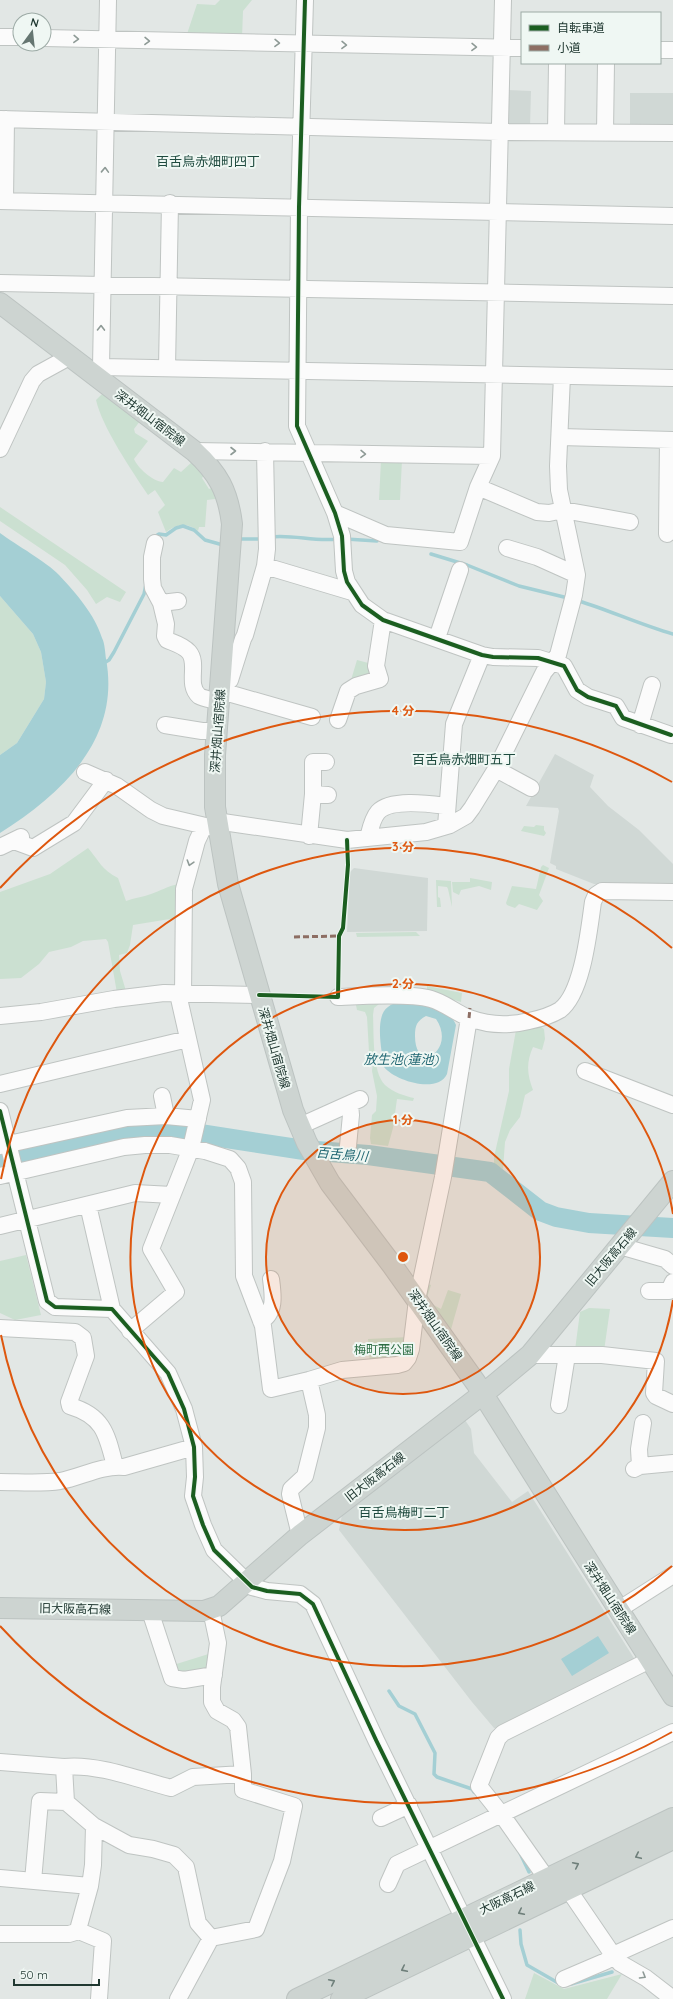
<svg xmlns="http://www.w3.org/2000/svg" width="673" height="1999" font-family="Quicksand,'Noto Sans JP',sans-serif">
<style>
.built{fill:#d0d8d5}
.green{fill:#cbe0d1}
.water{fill:#a4cfd4;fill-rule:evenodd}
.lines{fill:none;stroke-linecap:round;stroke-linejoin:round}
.stream{stroke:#a4cfd4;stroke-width:3.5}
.river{stroke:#a4cfd4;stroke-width:20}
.minor-casing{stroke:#bfc4c2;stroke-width:18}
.major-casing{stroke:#bcc3c1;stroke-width:22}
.minor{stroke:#fbfbfb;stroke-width:16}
.major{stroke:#cdd4d1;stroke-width:20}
.quiet{stroke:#8d6e63;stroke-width:3;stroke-dasharray:6 3;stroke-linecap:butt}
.cycleway-casing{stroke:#eff7f3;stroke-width:6}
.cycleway{stroke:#1b5e20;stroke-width:4}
.oneway{stroke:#8e9a96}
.oneway2{stroke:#6e7f7a}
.ring{fill:none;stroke:#de570e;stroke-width:2}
.labels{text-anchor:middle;stroke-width:4;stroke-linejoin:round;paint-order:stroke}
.street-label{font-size:12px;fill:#213932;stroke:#eff7f3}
.park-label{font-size:12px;fill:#2e6d44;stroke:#eff7f3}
.neighbourhood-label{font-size:13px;fill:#1e4a3e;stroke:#eff7f3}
.water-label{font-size:13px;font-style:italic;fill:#1f6671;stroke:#eff7f3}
.centre{fill:#de570e;stroke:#eff7f3;stroke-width:2}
.ring-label{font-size:12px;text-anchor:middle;font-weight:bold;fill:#de570e;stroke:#eff7f3;stroke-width:4;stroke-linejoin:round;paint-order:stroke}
</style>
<rect width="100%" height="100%" fill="#e2e7e5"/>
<path class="built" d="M506,90l25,1 -1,36 -25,-1z
M630,93h43v36h-43z
M555,754l39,21 -4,12 18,19 31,24 34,34v23l-79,-3 -38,-15v-3l-6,-3 9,-52 -1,-3 -32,-2z
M354,868l74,10 -1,53 -80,1 3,-60z
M465,1420l6,9 3,24 38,49 16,-11 109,172 -136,66 -7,-1 -22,-26 -133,-172 3,-15z"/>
<path class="green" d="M220,0h32l-9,11 -1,27 -55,-4 10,-30 18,1z
M106,390l37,27 -9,12 1,4 13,8 -14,18c3,8 19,23 29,23l11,-14 7,4 11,-10 13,12 -3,4 7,11 5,-2 1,12 -8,1 -2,27h-6l-1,4c-11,-9 -21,-7 -32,1l-8,-20 7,-7 -10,-15 -7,5c-16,-24 -46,-68 -52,-95z
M381,460h21l-2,40h-21z
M0,507l126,85 -6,10 -13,-5 -11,7 -9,-14 -22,-25 -65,-44z
M0,596l33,38 8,18 5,30 -2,17 -27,44 -17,12z
M357,660l15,4 3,14 -24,2z
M536,825l8,1v4l2,3 -2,3 -23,-5 3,-5 10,1z
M88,848c12,14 13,21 30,30l8,23c8,-3 17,-4 25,-7 9,-3 17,-8 27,-10l-2,34 -43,7 -3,20 -3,8 -8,2 1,16 6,20 -9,2 -9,-51 -2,-3 -23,2 -12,6 -22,5 -10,12 -18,14 -21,1v-87l50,-18z
M543,865l6,3 -10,27 4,6 -6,9 -18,-6 -4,4 -8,-3 -1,-2 6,-17 24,3 5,-22z
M470,878l22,4 -1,8 -12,-4 -18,4 -2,5 -6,-3 -1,-10h18z
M436,880l15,1 1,26 -4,-18 -1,-2 -9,-1v11l2,1 1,9h-4z
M416,932l4,4 -63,1 -1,-4z
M427,986l35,7 -1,9 -34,-10z
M379,1004l-5,4 -1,7c1,18 -1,57 12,70 8,7 19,11 29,13l-1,3 -16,-2 -4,29 -5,18 -17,-2 -1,-6 2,-23 4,-4 1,-15 -5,-25 1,-8 -4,-11 -2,-35 -2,-5 -8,-2 -1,-5z
M538,1025l6,4 1,10 -3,11 -9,-3c-7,16 -6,27 0,43l-8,5 -5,22 -10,13 -5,12 -2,27 -9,-5v-7l15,-66v-22l7,-39z
M26,1255l15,60 -26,5 -15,-7v-52z
M428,1284l3,1 -5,16 15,8 7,-19 13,4 -11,39 -27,-34z
M589,1308l21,1 -6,42 -29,-1 5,-38z
M409,1337l-4,18 -35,10 -2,-26z
M215,1652l-6,18 -28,5 -11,-9z
M534,1973l30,16 58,-15 -15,25h-82z"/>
<path class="water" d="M0,533c16,12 47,29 59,42 17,18 36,40 43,63 3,6 3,14 4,21 15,80 -44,135 -106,174v-78l17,-12 27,-44 2,-17 -5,-30 -8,-18 -33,-38z
M412,1001c15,4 38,8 44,24l-9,49c-9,20 -52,7 -63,-7 -2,-14 -10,-51 4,-60 7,-6 16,-5 24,-6zM426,1016l10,3c21,31 -21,57 -21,17 0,-11 2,-15 11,-20z
M598,1636l11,17 -37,23 -11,-17z"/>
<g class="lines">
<path class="stream" d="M270,537c23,-3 44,5 67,2
M153,538l6,-4 7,1 10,-7 7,-2 11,4 11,10 18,5
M239,539h23
M346,539l31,2
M431,554l36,11 52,21 49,12
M579,601c32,10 62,24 94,33
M104,663l5,-3 5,-8 30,-58 2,-10
M389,1691l10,15 16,8 20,39 -1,21 3,3 35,12 2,3
M520,1853l9,19
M520,1930l1,14 6,21 33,19
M571,1984l41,-12"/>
<path class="river" d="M0,1164l105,-28 32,-5 50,1 117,18 64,5 122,17 50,39 16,6 33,6 84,5"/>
<defs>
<path id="minor" d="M305,0l-6,207 -2,219 38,87 7,23 2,35 3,11 15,23 21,15 99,35 11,2 45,1 26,8 13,24 11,7 28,9 7,12 48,17
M0,37h20
M44,38l478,10
M660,50h13
M0,119l499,13 174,1
M556,132l1,-69
M605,132l1,-69
M0,201l673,15
M5,201l1,-82
M0,283l673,13
M101,367l7,-367
M167,368l3,-165
M93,375l8,-8 572,11
M560,437l113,3
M0,449l32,-68 6,-7 31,-17
M194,451l298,5
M478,487l59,25 12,1 14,-3 67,12
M335,513l51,22 74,7 18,-55 14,-31 11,-456
M667,534l1,-94
M155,543l-3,14v22l1,9 8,15 5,21 -1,12 2,4c7,3 16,5 22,12 10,12 -3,32 10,44 5,3 15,4 21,6
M507,548l30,9 40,18
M265,566l87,26
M161,603l17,-2
M437,638l23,-68
M221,688l9,-8 13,-41 2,-4 20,-69 2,-17 -2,-98
M221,691l91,26
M338,720l10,-29 8,-5 24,-7 -4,-13 7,-46
M165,725l37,6h15
M640,725l12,-40
M496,769l35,19
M85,772l32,14 34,24 12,6 51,12
M313,794l15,1
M216,821l131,19 79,-8 24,-7 16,-9 6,-8 24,-39 48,-97 14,-17 16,-60 3,-20 -18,-85 -1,-24 4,-90
M446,826l8,-102 28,-69
M309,836l4,-42v-32h13
M368,838c2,-8 4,-19 10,-26 13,-14 53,-8 69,-6
M14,841l19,7 41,-25 32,-43
M0,847l21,-10
M183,995l1,-106 13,-48 7,-15
M338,997c23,-1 72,-4 93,2 14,4 25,14 38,19 19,7 40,8 60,3 10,-2 21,-5 31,-11 23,-17 29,-81 33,-108l3,-7 6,-4 71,1
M0,1016l41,-4 73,-13 50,-6 95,2
M585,1071l88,34
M0,1084l188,-45
M162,1096l4,20
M0,1111l47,190 8,6 57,2 56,64 16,36 10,38 1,30 -2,19 10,29 11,25 38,37 15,4 33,3 13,10 63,136 127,259
M300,1126l60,-27
M0,1146l127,-28 39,-2 32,3
M348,1146l3,-31 -1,-11
M0,1176l124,-29 21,-2h25l35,6 25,8 8,9 5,14 1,94 19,50 8,63 38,-9 33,-10 55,-5 7,-2 4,-5 3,-9 6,-49 26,-123 26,-159
M88,1205l24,104
M0,1226l135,-33 37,2
M620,1246l45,13 8,7
M649,1291h20l4,-9
M261,1321c15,-8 12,-27 10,-42
M0,1328l75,4 8,6 3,18 -17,46 1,4c34,10 37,29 45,60
M130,1331l46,-39 -25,-43 40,-101 11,-48 -24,-106
M530,1355h72l54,6 -2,32 2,3 17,8
M559,1405l8,-50
M640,1466l-1,-17 4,-26
M634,1469l6,-3 33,-3
M0,1482c19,0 41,2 60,-1 22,-4 41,-16 64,-14l70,-20
M300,1535l-10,-41 1,-5 14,-13 12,-48v-13l-8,-35
M211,1610l7,33 -6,44v15l5,9 16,9 5,7 5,47
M618,1610l55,-35
M150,1611l22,67 12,2 30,-5
M0,1762l64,5c32,-4 76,13 107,21l22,-11 50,-3v16l51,16 -12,55 -26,68 -45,9 -33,61
M64,1767l2,35 28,24 35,19 24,4 21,6 12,12 12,56 13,15
M381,1818l28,-13
M0,1878l90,8
M547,1879l-45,-64 -23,-29 19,-48 5,-5 147,-73
M33,1881l7,-80 26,1
M388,1884l9,-20 276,-132
M568,1889l45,66 60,-27
M79,1931v-5l11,-40 3,-21 1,-39
M0,1934h69l10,-3 24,10 -4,58
M564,1979l42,-18 7,-6 7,8 26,15 27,21"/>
<path id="major" d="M0,303l194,148c24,22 34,40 38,73l-17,231v52l13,77 65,226 14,33 23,40 62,82 84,118 197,313
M0,1608l204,3 15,-5 81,-71 193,-149 37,-31 143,-174
M297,1999l376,-181
M341,1999l332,-160"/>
</defs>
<use href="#minor" class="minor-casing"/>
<use href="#major" class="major-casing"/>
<use href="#minor" class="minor"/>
<use href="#major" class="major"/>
<path class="quiet" d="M294,937l45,-1
M469,1018l1,-10"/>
<defs>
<path id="cycleway" d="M305,0l-6,207 -2,219 38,87 7,23 2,35 3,11 15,23 21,15 99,35 11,2 45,1 26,8 13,24 11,7 28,9 7,12 48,17
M259,995l79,2 1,-61 4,-8 5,-63 -1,-25
M0,1111l47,190 8,6 57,2 56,64 16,36 10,38 1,30 -2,19 10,29 11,25 38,37 15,4 33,3 13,10 63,136 127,259"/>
</defs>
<use href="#cycleway" class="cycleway-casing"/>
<use href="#cycleway" class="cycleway"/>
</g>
<defs><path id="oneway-chevron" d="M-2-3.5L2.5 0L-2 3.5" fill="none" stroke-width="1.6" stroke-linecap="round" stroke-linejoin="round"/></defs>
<g class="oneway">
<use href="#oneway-chevron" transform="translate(76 39) rotate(2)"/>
<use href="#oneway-chevron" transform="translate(147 41) rotate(1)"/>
<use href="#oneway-chevron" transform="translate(277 43) rotate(1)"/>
<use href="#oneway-chevron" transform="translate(344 45) rotate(1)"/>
<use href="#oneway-chevron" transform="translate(474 47) rotate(1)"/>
<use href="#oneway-chevron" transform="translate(105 170) rotate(-88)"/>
<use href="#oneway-chevron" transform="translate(101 328) rotate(-89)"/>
<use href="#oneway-chevron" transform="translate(233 451)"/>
<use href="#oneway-chevron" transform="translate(363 454) rotate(1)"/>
<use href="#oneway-chevron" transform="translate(190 863) rotate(107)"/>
<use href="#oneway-chevron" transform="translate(643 1976) rotate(31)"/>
</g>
<g class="oneway2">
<use href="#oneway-chevron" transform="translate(638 1856) rotate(155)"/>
<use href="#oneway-chevron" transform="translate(576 1865) rotate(-26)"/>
<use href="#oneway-chevron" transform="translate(521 1912) rotate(154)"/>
<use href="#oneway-chevron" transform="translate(404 1969) rotate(154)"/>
<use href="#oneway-chevron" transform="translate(332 1982) rotate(-26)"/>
</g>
<circle cx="403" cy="1257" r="137" fill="#de570e" fill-opacity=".12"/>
<g class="ring">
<circle cx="403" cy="1257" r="137"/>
<path d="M673 1300A273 273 0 1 1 673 1214"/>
<path d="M672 1566A410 410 0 0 1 1 1335M1 1179A410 410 0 0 1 672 948"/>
<path d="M672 1732A546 546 0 0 1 0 1626M0 888A546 546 0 0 1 672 782"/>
</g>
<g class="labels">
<g class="street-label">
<text transform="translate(150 418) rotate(37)" y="4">深井畑山宿院線</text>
<text transform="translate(218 731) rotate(-86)" y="4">深井畑山宿院線</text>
<text transform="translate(274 1048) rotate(74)" y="4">深井畑山宿院線</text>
<text transform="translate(611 1257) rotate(-50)" y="4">旧大阪高石線</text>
<text transform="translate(435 1325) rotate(55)" y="4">深井畑山宿院線</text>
<text transform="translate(375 1477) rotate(-38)" y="4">旧大阪高石線</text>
<text transform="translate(610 1598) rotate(57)" y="4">深井畑山宿院線</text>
<text transform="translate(75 1609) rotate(1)" y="4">旧大阪高石線</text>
<text transform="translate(507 1898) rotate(-26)" y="4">大阪高石線</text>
</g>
<g class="park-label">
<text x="384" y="1354">梅町西公園</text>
</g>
<g class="neighbourhood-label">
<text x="208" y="166">百舌鳥赤畑町四丁</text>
<text x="464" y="764">百舌鳥赤畑町五丁</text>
<text x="404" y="1517">百舌鳥梅町二丁</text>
</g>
<g class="water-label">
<text x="401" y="1064">放生池(蓮池)</text>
<text transform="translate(342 1154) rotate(5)" y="5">百舌鳥川</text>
</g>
</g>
<circle cx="403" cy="1257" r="6" class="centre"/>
<g class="ring-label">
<text x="403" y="715">4 分</text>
<text x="403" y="851">3 分</text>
<text x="403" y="988">2 分</text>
<text x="403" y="1124">1 分</text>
</g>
<rect x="521" y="12" width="140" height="52" fill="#eff7f3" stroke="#9daba6"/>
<rect x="529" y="25" width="20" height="6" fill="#1b5e20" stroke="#9daba6"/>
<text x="557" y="32" font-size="12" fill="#213932">自転車道</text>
<rect x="529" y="45" width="20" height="6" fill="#8d6e63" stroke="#9daba6"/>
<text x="557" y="52" font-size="12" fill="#213932">小道</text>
<g transform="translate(32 32) rotate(15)"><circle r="19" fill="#eff7f3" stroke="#9daba6"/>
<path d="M0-3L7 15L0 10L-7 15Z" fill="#657671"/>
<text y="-6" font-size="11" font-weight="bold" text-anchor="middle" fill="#213932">N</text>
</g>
<path d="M14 1979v6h85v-6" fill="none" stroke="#213932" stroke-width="2"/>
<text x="20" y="1979" font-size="12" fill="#213932" stroke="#eff7f3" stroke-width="3" paint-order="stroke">50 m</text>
</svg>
